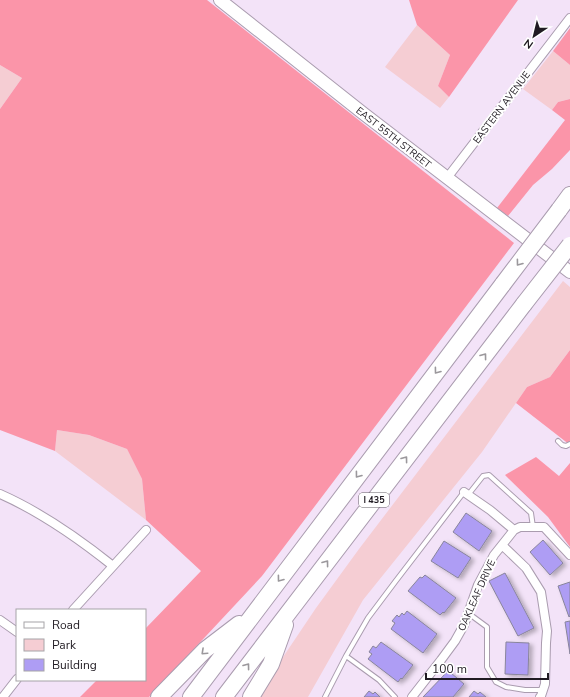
<svg xmlns="http://www.w3.org/2000/svg" width="570" height="697" font-family="'Nunito Sans',sans-serif">
<style>
.green{fill:#f5cdd3}
.forest{fill:#fb95a9}
.building{fill:#ae9df4;stroke:#89859b;filter:url(#shadow)}
.lines{fill:none;stroke-linecap:round;stroke-linejoin:round}
.lane-casing{stroke:#aa9caf;stroke-width:6}
.street-casing{stroke:#aa9caf;stroke-width:10}
.secondary-casing{stroke:#aa9caf;stroke-width:14}
.highway-casing{stroke:#aa9caf;stroke-width:18}
.lane{stroke:#fff;stroke-width:4}
.street{stroke:#fff;stroke-width:8}
.secondary{stroke:#fff;stroke-width:12}
.highway{stroke:#fff;stroke-width:16}
.highway-bridge-casing{stroke:#aa9caf;stroke-width:18;stroke-linecap:butt}
.highway-bridge{stroke:#fff;stroke-width:16}
.oneway{stroke:#9b989c}
.labels{text-anchor:middle;stroke-width:4;stroke-linejoin:round;paint-order:stroke}
.shield{fill:#fff;stroke:#635f64;stroke-width:1}
.shield-label{font-size:9px;font-weight:bold;fill:#201b22}
.street-label{font-size:10px;fill:#201b22;stroke:#fff}
</style>
<defs>
<filter id="shadow"><feDropShadow dx="3.5" dy="2" stdDeviation="2" flood-color="#0004"/></filter>
</defs>
<rect width="100%" height="100%" fill="#f3e3f8"/>
<path class="green" d="M417,25l33,30 -12,31 11,11 -9,11 -55,-41z
M553,51l17,14v34l-12,3 -6,8 -29,-21z
M0,65l22,13 -22,31z
M563,281l7,6v63l-20,27 -23,10 -45,65 -119,148 -55,97h-50l19,-31 39,-58 43,-59z
M57,430l32,5 38,14 15,30 4,41 -91,-69z"/>
<path class="forest" d="M0,0h207l307,243 -252,333 -113,121h-69l17,-17h48v-51l56,-58 -55,-51 -4,-41 -15,-30 -38,-14 -32,-5 -2,21 -55,-21v-321l22,-31 -22,-13z
M409,0h109l-69,97 -11,-11 12,-31 -33,-30z
M570,28v37l-17,-14z
M570,99v51l-18,19 -19,16 -25,31 -11,-8 68,-88 -13,-10 6,-8z
M570,350v95l-54,-42 11,-16 23,-10z
M536,457l23,19 11,-13v84l-22,-30 -43,-42z"/>
<path class="building" d="M466,513l26,18 -13,20 -26,-19z
M543,540l20,23 -13,12 -20,-23z
M444,541l27,17 -13,20 -27,-17z
M505,573l29,55 -16,8 -29,-55z
M425,575l31,23 -12,15 -1,-1 -3,3 -32,-24 12,-14 2,1z
M570,582v34l-1,1 -11,-31z
M407,611l30,23 -14,19 -32,-24 4,-6 -3,-2 5,-6 2,2 3,-4 2,2z
M570,621v33l-5,-32z
M381,642l32,23 -11,14 -1,-1 -3,4 -30,-23 4,-5 -3,-2 4,-6 3,2z
M506,642l23,1 -1,32 -23,-1z
M447,672l3,2 1,-1 13,11 -11,13h-30z
M369,691l4,3 2,-2 5,5h-16z
M474,691l4,3 2,-2 6,5h-17z"/>
<g class="lines">
<defs>
<path id="lane" d="M558,441l4,4 4,1 4,-2
M468,495l15,-19 6,-1 42,38 2,14
M468,613l19,14v40l9,15 10,5 19,3h18
M346,656l33,24 16,17
M325,697l21,-41 22,-38 27,-36 69,-90"/>
<path id="street" d="M447,178l123,-160
M464,492l26,18 24,20
M0,494c41,18 78,44 113,72
M502,545l24,23 15,24 6,39 -1,12 -1,41 -4,12 -1,1
M73,610l73,-80
M0,620l17,12
M3,697l14,-18
M412,697l29,-37 14,-19 9,-16 14,-40 16,-30 20,-25 6,-3h24l26,28"/>
<path id="secondary" d="M220,0l144,114 206,158"/>
<path id="highway" d="M559,210l11,-15
M159,697l46,-47 34,-26
M191,697l312,-413
M224,697l300,-393
M251,697l20,-33 14,-39"/>
</defs>
<use href="#lane" class="lane-casing"/>
<use href="#street" class="street-casing"/>
<use href="#secondary" class="secondary-casing"/>
<use href="#highway" class="highway-casing"/>
<use href="#lane" class="lane"/>
<use href="#street" class="street"/>
<use href="#secondary" class="secondary"/>
<use href="#highway" class="highway"/>
<defs>
<path id="highway-bridge" d="M503,284l56,-74
M524,304l46,-59"/>
</defs>
<use href="#highway-bridge" class="highway-bridge-casing"/>
<use href="#highway-bridge" class="highway-bridge"/>
</g>
<defs><path id="oneway-chevron" d="M-2-3.5L2.5 0L-2 3.5" fill="none" stroke-width="1.6" stroke-linecap="round" stroke-linejoin="round"/></defs>
<g class="oneway">
<use href="#oneway-chevron" transform="translate(519 263) rotate(127)"/>
<use href="#oneway-chevron" transform="translate(484 356) rotate(-53)"/>
<use href="#oneway-chevron" transform="translate(437 371) rotate(127)"/>
<use href="#oneway-chevron" transform="translate(405 459) rotate(-53)"/>
<use href="#oneway-chevron" transform="translate(358 475) rotate(127)"/>
<use href="#oneway-chevron" transform="translate(326 563) rotate(-53)"/>
<use href="#oneway-chevron" transform="translate(280 579) rotate(127)"/>
<use href="#oneway-chevron" transform="translate(204 652) rotate(137)"/>
<use href="#oneway-chevron" transform="translate(247 666) rotate(-53)"/>
</g>
<g class="labels">
<rect class="shield" x="359" y="493" width="30" height="14" rx="3"/>
<g class="shield-label">
<text x="374" y="503">I 435</text>
</g>
<g class="street-label">
<text transform="translate(501 107) rotate(-53)" y="4">EASTERN AVENUE</text>
<text transform="translate(394 137) rotate(38)" y="4">EAST 55TH STREET</text>
<text transform="translate(476 595) rotate(-66)" y="4">OAKLEAF DRIVE</text>
</g>
</g>
<rect x="16" y="609" width="130" height="72" fill="#ffffff" stroke="#a6a4a7"/>
<rect x="24" y="622" width="20" height="6" fill="#ffffff" stroke="#a6a4a7"/>
<text x="52" y="629" font-size="12" fill="#201b22">Road</text>
<rect x="24" y="639" width="20" height="12" fill="#f5cdd3" stroke="#a6a4a7"/>
<text x="52" y="649" font-size="12" fill="#201b22">Park</text>
<rect x="24" y="659" width="20" height="12" fill="#ae9df4" stroke="#a6a4a7"/>
<text x="52" y="669" font-size="12" fill="#201b22">Building</text>
<g transform="translate(534 36) rotate(215)" stroke="#ffffff" stroke-width="3" paint-order="stroke">
<path d="M0-3L7 15L0 10L-7 15Z" fill="#201b22"/>
<text y="-6" font-size="11" font-weight="bold" text-anchor="middle" fill="#201b22">N</text>
</g>
<path d="M426 673v6h122v-6" fill="none" stroke="#201b22" stroke-width="2"/>
<text x="432" y="673" font-size="12" fill="#201b22" stroke="#ffffff" stroke-width="3" paint-order="stroke">100 m</text>
</svg>
